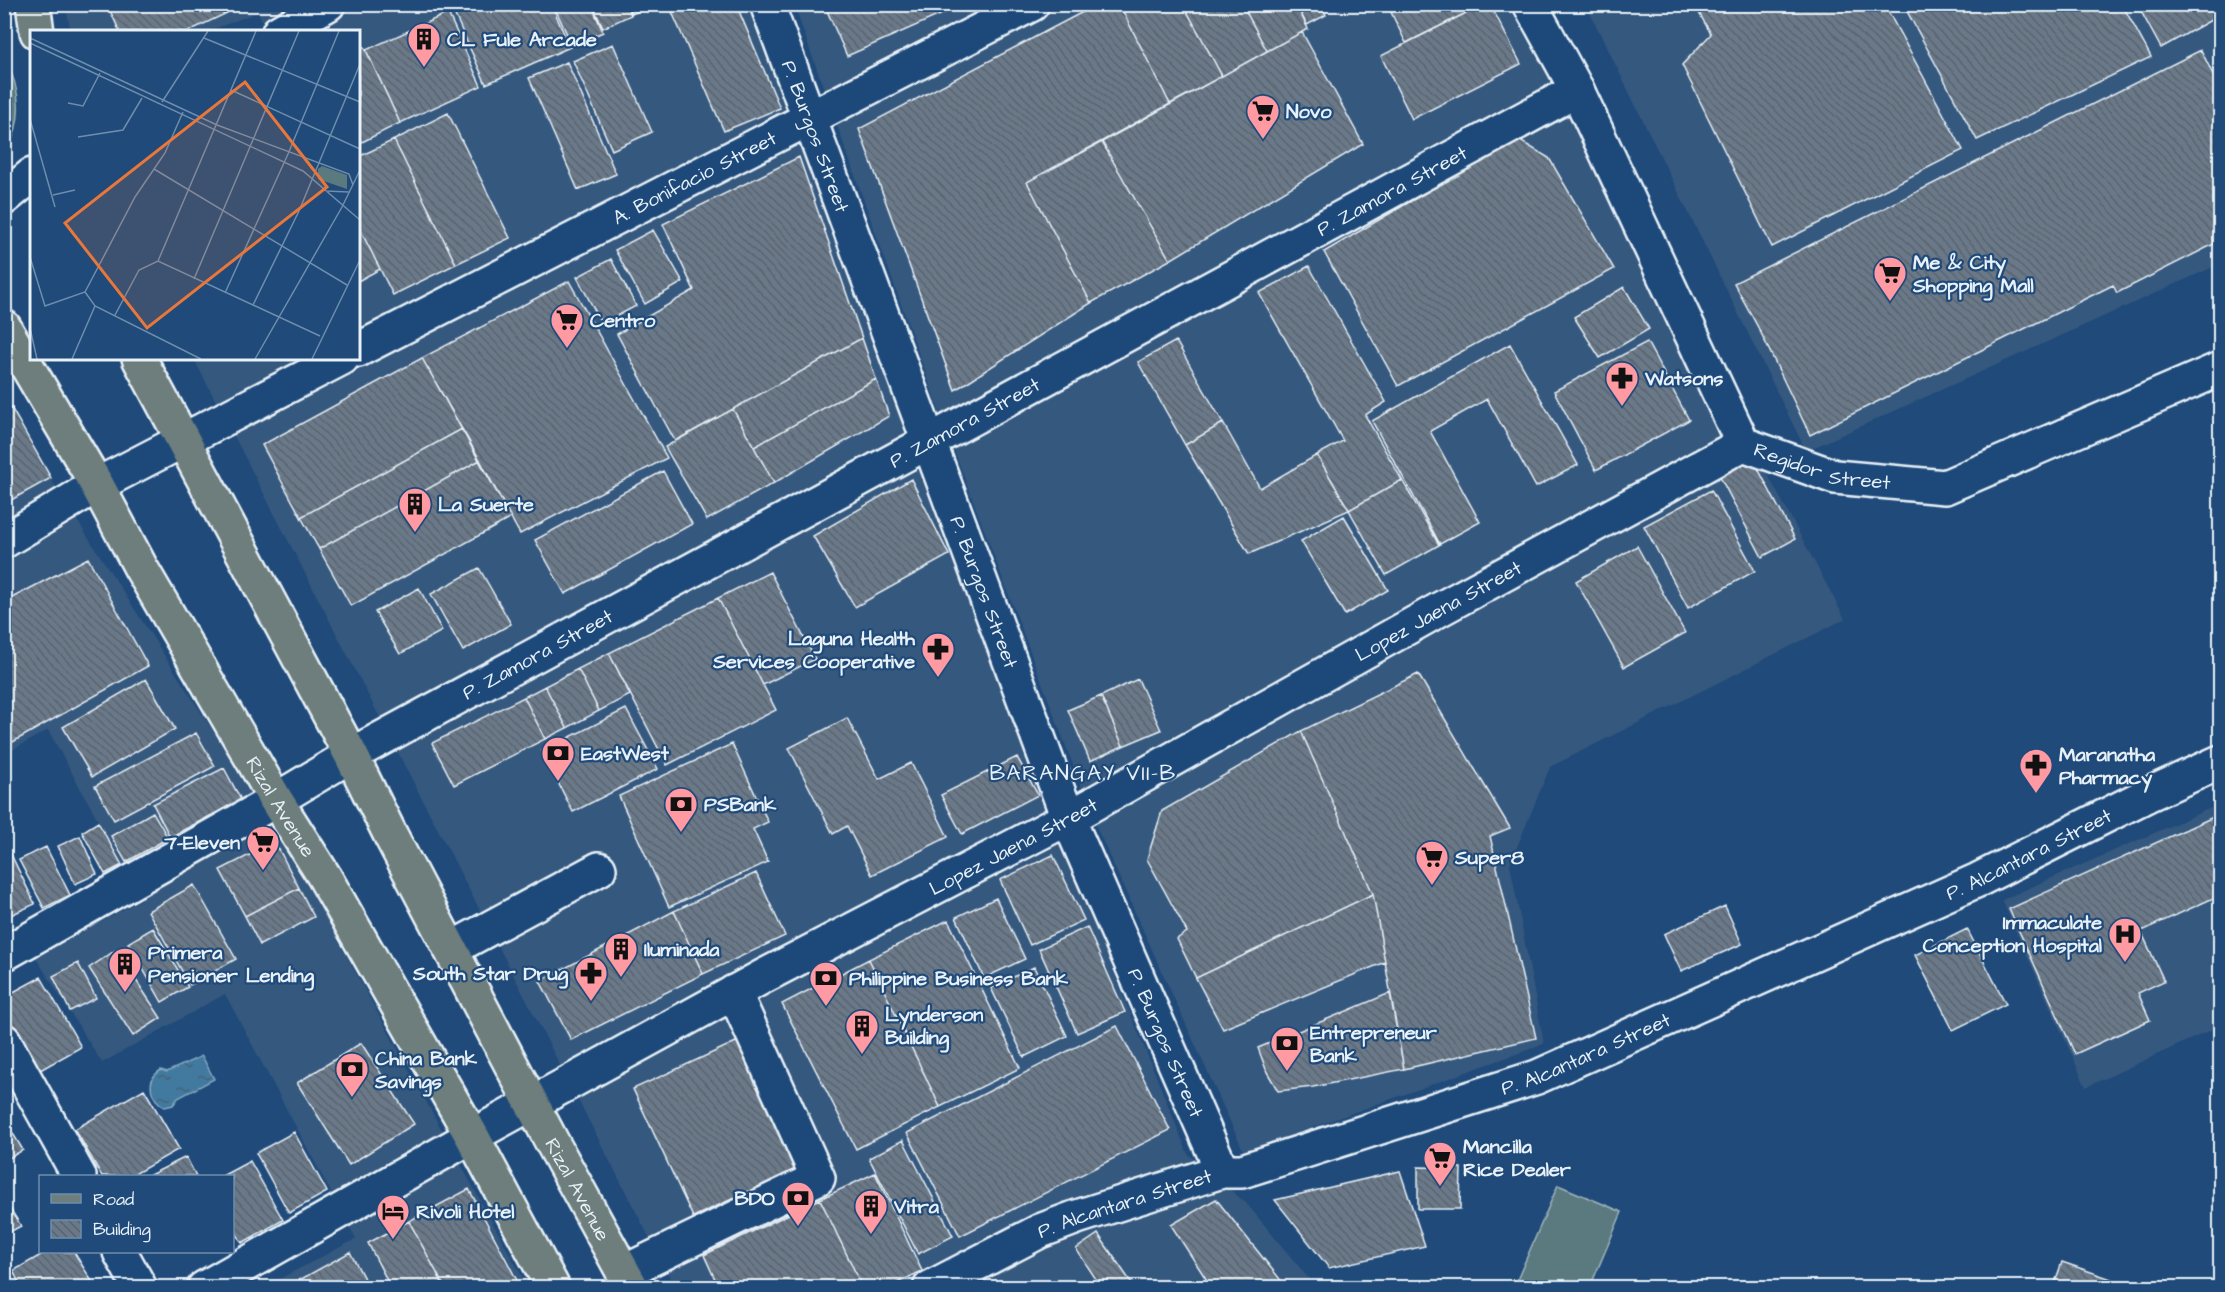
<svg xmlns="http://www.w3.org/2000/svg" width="2225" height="1292" font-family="'Architects Daughter',sans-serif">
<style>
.built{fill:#36587e}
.park{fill:url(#park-tufts);stroke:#a1b6bc;stroke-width:1.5}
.garden{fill:#5a7a7f;stroke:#a1b6bc;stroke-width:1.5}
.water{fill:url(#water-ripples);stroke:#84a9c2;stroke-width:1.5}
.building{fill:url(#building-back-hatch);stroke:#e8f1f8;stroke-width:1.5}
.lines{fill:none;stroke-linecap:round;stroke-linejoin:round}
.minor-casing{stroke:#e8f1f8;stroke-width:38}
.major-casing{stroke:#e8f1f8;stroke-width:38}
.minor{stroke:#1f4a7a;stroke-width:33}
.major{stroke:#6d7e7c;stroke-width:33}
.labels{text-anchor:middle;stroke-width:4.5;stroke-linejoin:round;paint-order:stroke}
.poi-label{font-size:20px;font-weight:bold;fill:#e8f1f8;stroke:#1f4a7a;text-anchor:start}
.street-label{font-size:20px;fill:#e8f1f8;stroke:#1f4a7a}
.quarter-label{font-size:22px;letter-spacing:1.5px;fill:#e8f1f8;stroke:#1f4a7a}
.inset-road{fill:none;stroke:#6f8dac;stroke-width:1.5}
.view{fill:#e8773b;fill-opacity:0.15;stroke:#e8773b;stroke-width:3}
.inset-edge{fill:none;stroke:#e8f1f8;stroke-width:3}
</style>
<defs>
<pattern id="park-tufts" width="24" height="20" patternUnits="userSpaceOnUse" patternTransform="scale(1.5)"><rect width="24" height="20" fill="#5a7a7f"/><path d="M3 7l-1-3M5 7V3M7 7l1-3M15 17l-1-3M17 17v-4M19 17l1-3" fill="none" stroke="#506164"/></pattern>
<pattern id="water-ripples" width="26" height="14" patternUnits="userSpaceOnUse" patternTransform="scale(1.5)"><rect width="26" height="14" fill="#42799e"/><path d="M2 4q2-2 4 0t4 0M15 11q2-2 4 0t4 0" fill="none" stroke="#446378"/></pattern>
<pattern id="building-back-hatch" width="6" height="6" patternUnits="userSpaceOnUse" patternTransform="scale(1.5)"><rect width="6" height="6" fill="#6a7989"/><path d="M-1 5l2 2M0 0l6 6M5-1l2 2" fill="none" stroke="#5a636d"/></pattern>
</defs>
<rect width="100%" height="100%" fill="#1f4a7a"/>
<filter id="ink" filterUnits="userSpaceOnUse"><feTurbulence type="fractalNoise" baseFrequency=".0167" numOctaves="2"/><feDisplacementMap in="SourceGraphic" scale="12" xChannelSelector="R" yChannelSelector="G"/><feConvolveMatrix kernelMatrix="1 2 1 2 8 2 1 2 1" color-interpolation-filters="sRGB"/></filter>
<g filter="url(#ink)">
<path class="built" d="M65,5h692l305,841 126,308 58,49 70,84h-641l-481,-928 164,-1v-326l-91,-1 -9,-19 -49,19h-138z
M794,5h723l328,614 -295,148 -40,97 34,180 -300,108 -146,-321 -157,-415z
M1586,5h634v259l-414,187z
M4,407l275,426 249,454h-264l92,-48 -131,-245 -123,69 -66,-105 106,-59 -94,-169 -43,24z
M2220,804v222l-134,61 -84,-187z"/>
<path class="park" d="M4,57c19,35 19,65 1,100z"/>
<path class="garden" d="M1558,1185l64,27 -32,75h-76z"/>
<path class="water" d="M202,1056l12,23 -36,19 -5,7 -8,2c-15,-8 -20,-27 -4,-37l6,2z"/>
<path class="building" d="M107,4h116l4,9 -40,19h-67z
M450,4h101l19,43 -84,37z
M553,4h38l12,28 -31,13z
M592,4h34l5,11 -28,13z
M628,4h21l1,2 -18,8z
M693,4h43l44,104 -56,23 -52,-119z
M824,4h132l2,3 -111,49z
M1098,4h21l51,100 -143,78 64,121 -136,87 -96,-261z
M1119,4h64l39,72 -52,28z
M1183,4h59l25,47 -45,25z
M1242,4h54l12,25 -41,22z
M1296,4h24l6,11 -19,10z
M1387,4h97l-78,39z
M1484,4h6l31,60 -109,55 -31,-63z
M1694,4h190l79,146 -191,97 -90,-182 29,-31z
M1903,4h219l29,53 -174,83z
M2137,4h83v11l-59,33z
M448,13l33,73 -81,37 -34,-73z
M1302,32l61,112 -193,116 -68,-118z
M358,40l8,10 34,73 -42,21z
M613,44l39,88 -40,18 -39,-89z
M2201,50l19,39v152l-103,52 -4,-8 -303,150 -50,-104 -26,-48z
M567,62l49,112 -38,16 -49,-112z
M448,113l62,125 -54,26 -62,-124z
M1517,139l32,19 65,111 -216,117 -74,-134z
M394,140l62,124 -63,31 -35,-70v-68z
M1102,142l68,118 -79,43 -64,-121z
M799,157l63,181 -187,103 -58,-107 77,-44 -31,-66z
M358,225l22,44 -22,12z
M653,230l30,52 -38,22 -30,-54z
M611,259l25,47 -34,18 -25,-47z
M1309,266l77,136 -21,13 37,65 -53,30 -32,-55 26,-14 -84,-148z
M569,281l98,177 -147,76 -98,-176z
M1624,287l25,42 -49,29 -26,-41z
M862,338l14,41 -122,68 -21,-38z
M1176,341l47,82 -38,22 -47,-83z
M1647,342l42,78 -93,50 -42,-79z
M1510,344l68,121 -42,22 -49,-88 -57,32 50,91 -40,22 -68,-123z
M422,358l40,71 -161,88 -39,-72z
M876,379l13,37 -115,67 -20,-36z
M4,395l47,83 -47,26z
M733,409l41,74 -67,37 -42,-73z
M1223,423l37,65 57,-33 32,55 -100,44 -64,-109z
M462,429l18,31 -161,89 -18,-32z
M1752,457l43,82 -33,18 -43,-82z
M480,460l31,58 -160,88 -32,-57z
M663,471l29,53 -127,70 -30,-54z
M911,479l38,76 -94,52 -42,-71z
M1402,480l37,65 -53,30 -37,-65z
M1711,490l44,81 -67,37 -44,-82z
M1344,516l44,74 -43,25 -44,-74z
M1637,546l48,87 -61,34 -48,-86z
M88,558l60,108 -144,81v-145z
M479,568l32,56 -48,27 -32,-57z
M770,572l45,87 -52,26 -45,-87z
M419,588l23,43 -42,23 -25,-42z
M718,598l58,112 -109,55 -58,-112z
M609,653l21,42 -31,16 -21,-42z
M578,669l21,42 -32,17 -22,-42z
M1418,674l92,154 -20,8 46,202 -132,31 -31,-175 -72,-163z
M146,679l29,50 -83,48 -29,-50z
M1138,679l23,51 -38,16 -22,-50z
M545,686l22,42 -22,11 -21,-42z
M1101,696l22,50 -33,15 -22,-51z
M524,697l21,42 -91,46 -22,-42z
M626,709l32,60 -85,43 -31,-61z
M847,718l32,61 32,-16 37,74 -76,38 -25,-49 -14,8 -44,-86z
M1301,731l72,163 -177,84 -19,-39 10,-7 -40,-73 15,-48z
M196,733l19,33 -101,54 -19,-34z
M732,744l36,78 -15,7 15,33 -99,45 -50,-111z
M1017,757l21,38 -76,39 -21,-39z
M224,768l17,32 -71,37 -17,-33z
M153,812l15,26 -42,24 -15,-26z
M2220,814v81l-79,36 23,50 -26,12 12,27 -75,34 -66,-145z
M98,822l24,43 -17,9 -23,-42z
M80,836l17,38 -22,10 -17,-38z
M4,840l31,64 -31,14z
M275,842l24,46 -54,28 -25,-46z
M46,847l24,48 -26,13 -25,-48z
M1053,855l31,65 -54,25 -30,-65z
M756,873l29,63 -82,38 -29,-63z
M194,885l42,74 -46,26 -42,-74z
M299,888l15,29 -54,28 -15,-29z
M1373,894l12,68 -162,67 -27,-51z
M996,898l29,61 -41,19 -28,-61z
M1725,906l17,38 -61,27 -17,-37z
M674,911l29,63 -132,66 -31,-59z
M948,920l72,148 -80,39 -71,-148z
M1087,927l38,85 -48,21 -38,-84z
M153,928l35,59 -26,15 -34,-59z
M1967,929l39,75 -53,26 -38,-75z
M116,950l45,68 -28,18 -44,-68z
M869,959l71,148 -84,42 -74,-145z
M78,963l18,35 -26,13 -17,-35z
M1034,967l33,69 -43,21 -33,-69z
M41,977l40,70 -46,26 -31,-52v-24z
M1390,993l14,76 -91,18 -35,4 -11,-19 -9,-24z
M1117,1026l53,104 -210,106 -53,-103z
M738,1041l59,128 -104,48 -60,-128z
M361,1043l53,81 -65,41 -52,-82z
M144,1089l35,60 -48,27h-29l-27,-47z
M4,1119l19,31 -19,11z
M294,1132l33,60 -38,21 -33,-60z
M903,1140l50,96 -35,18 -49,-96z
M186,1157l10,19h-48z
M250,1161l33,59 -41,23 -10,-17v-50h-10z
M1418,1167l43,1 -1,41h-42z
M1400,1171l25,75 -96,22 -54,-68z
M875,1173l47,98 -35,17h-24l-43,-89z
M469,1189l52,99h-76l-36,-67z
M4,1199l17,27 -17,9z
M820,1199l43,89h-144l-15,-33z
M1216,1199l71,89h-75l-41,-63z
M409,1221l36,67h-54l-23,-45z
M1098,1234l37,54h-33l-26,-39z
M46,1252h28l22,36h-74l-9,-17z
M350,1252l19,36h-84z
M2062,1262l61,21 -1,5h-69z
M4,1269l12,19h-12z"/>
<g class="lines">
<defs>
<g id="minor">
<path id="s1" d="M767,4l301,814 154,353"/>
<path id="s2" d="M1530,4l47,86 166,354 92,33 110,10 275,-118"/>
<path d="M279,32l49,-28"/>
<path d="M4,198l28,-23"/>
<path id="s3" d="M358,350l674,-346"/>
<path d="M4,541l93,-56 245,-127"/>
<path d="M451,949l148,-80"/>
<path id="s4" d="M4,954l272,-154 75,-45 1226,-665"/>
<path d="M4,1041l75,135"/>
<path d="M120,1252l20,36"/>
<path d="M624,1272l194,-94 -84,-186"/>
<path id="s5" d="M204,1288l268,-152 292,-160 304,-158 374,-210 301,-164"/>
<path id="s6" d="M930,1288l110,-57 37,-14 145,-46h20l295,-94 441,-197 169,-85 73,-33"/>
</g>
<g id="major">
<path d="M33,4l4,28"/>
<path id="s7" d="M4,327l93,158 44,83 135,232 48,76 148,260 81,152"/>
<path id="s8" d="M139,358l212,397 41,83 160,304 80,146"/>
</g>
</defs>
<use href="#minor" class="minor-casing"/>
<use href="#major" class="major-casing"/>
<use href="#minor" class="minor"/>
<use href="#major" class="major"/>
</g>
</g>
<defs>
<symbol id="building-pin" viewBox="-11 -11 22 30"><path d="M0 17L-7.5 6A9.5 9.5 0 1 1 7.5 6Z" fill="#ff9aa2" stroke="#1f4a7a"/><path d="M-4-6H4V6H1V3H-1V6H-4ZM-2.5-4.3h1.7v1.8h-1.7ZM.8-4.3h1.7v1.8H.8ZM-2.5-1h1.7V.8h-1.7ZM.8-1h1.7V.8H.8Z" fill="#111"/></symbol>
<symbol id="supermarket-pin" viewBox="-11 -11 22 30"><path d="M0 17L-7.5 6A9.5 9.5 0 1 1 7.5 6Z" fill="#ff9aa2" stroke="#1f4a7a"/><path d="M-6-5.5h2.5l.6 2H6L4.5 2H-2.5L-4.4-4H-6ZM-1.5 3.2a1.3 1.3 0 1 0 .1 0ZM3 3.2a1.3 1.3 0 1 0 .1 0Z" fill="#111"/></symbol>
<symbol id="pharmacy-pin" viewBox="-11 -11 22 30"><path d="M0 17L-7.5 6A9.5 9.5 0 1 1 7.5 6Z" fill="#ff9aa2" stroke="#1f4a7a"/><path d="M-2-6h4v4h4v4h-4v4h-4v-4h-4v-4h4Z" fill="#111"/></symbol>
<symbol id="bank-pin" viewBox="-11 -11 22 30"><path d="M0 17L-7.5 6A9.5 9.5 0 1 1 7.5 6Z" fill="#ff9aa2" stroke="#1f4a7a"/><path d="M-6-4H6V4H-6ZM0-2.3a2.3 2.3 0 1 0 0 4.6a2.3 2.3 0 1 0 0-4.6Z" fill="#111"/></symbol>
<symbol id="hospital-pin" viewBox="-11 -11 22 30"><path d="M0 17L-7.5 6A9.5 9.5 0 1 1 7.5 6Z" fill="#ff9aa2" stroke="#1f4a7a"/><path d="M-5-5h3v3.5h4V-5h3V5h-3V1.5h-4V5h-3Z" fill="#111"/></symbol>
<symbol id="hotel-pin" viewBox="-11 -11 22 30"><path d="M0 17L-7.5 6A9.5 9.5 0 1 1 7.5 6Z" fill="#ff9aa2" stroke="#1f4a7a"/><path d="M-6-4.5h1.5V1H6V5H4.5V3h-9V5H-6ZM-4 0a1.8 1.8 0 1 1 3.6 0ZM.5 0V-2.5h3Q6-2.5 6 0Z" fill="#111"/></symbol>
</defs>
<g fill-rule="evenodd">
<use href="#building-pin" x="405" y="20" width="38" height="52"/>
<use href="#supermarket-pin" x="1244" y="92" width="38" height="52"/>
<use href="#supermarket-pin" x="1871" y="254" width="38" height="52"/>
<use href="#supermarket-pin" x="548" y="301" width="38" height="52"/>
<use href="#pharmacy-pin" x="1603" y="359" width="38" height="52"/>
<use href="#building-pin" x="396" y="485" width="38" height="52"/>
<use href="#pharmacy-pin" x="919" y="630" width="38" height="52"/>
<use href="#bank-pin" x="539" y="734" width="38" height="52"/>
<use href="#pharmacy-pin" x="2017" y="746" width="38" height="52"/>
<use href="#bank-pin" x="662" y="785" width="38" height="52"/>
<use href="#supermarket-pin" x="244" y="823" width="38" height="52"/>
<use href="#supermarket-pin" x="1413" y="838" width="38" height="52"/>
<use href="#hospital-pin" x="2106" y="915" width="38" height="52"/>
<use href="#building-pin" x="602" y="930" width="38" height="52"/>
<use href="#building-pin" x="106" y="945" width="38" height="52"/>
<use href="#pharmacy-pin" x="572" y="954" width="38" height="52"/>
<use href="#bank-pin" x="807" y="959" width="38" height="52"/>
<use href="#building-pin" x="843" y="1007" width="38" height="52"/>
<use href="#bank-pin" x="1268" y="1024" width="38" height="52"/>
<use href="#bank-pin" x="333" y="1050" width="38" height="52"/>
<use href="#supermarket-pin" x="1421" y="1139" width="38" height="52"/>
<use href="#bank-pin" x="779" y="1179" width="38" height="52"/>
<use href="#building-pin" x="852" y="1187" width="38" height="52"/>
<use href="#hotel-pin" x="374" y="1192" width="38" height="52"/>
</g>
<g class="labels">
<g class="poi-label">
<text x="447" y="46">CL Fule Arcade</text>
<text x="1286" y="118">Novo</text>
<text x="1913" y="269">Me &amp; City<tspan x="1913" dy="23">Shopping Mall</tspan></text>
<text x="590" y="327">Centro</text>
<text x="1645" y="385">Watsons</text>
<text x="438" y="511">La Suerte</text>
<text x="915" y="645" text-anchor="end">Laguna Health<tspan x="915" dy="23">Services Cooperative</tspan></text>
<text x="581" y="760">EastWest</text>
<text x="2059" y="761">Maranatha<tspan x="2059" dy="23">Pharmacy</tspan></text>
<text x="704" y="811">PSBank</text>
<text x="240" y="849" text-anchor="end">7-Eleven</text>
<text x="1455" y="864">Super8</text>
<text x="2102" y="929" text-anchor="end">Immaculate<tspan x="2102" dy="23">Conception Hospital</tspan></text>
<text x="644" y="956">Iluminada</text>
<text x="148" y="959">Primera<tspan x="148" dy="23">Pensioner Lending</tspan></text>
<text x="568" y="980" text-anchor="end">South Star Drug</text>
<text x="849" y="985">Philippine Business Bank</text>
<text x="885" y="1021">Lynderson<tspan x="885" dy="23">Building</tspan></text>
<text x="1310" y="1039">Entrepreneur<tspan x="1310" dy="23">Bank</tspan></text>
<text x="375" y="1065">China Bank<tspan x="375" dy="23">Savings</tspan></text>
<text x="1463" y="1153">Mancilla<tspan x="1463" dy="23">Rice Dealer</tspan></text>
<text x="775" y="1205" text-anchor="end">BDO</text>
<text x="894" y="1213">Vitra</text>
<text x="416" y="1218">Rivoli Hotel</text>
</g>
<g class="street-label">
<text dy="7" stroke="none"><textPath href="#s1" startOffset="141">P. Burgos Street</textPath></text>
<text dy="7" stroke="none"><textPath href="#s3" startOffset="378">A. Bonifacio Street</textPath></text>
<text dy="7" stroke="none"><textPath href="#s4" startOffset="1584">P. Zamora Street</textPath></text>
<text dy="7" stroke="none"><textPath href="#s4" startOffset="1098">P. Zamora Street</textPath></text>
<text dy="7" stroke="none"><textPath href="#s2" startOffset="572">Regidor Street</textPath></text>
<text dy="7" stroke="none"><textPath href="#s1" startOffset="627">P. Burgos Street</textPath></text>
<text dy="7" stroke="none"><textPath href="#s5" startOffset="1408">Lopez Jaena Street</textPath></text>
<text dy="7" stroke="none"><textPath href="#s4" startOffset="612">P. Zamora Street</textPath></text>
<text dy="7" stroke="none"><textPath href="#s7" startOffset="554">Rizal Avenue</textPath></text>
<text dy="7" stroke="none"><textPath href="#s5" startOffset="922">Lopez Jaena Street</textPath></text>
<text dy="7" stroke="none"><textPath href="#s6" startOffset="1185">P. Alcantara Street</textPath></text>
<text dy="7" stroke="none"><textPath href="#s1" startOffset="1113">P. Burgos Street</textPath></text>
<text dy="7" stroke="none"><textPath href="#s6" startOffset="699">P. Alcantara Street</textPath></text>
<text dy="7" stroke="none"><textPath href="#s8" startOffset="940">Rizal Avenue</textPath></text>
<text dy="7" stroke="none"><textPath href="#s6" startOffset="213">P. Alcantara Street</textPath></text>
</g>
<g class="quarter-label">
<text x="1083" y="780">BARANGAY VII-B</text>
</g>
</g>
<g transform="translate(30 30)">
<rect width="330" height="330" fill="#1f4a7a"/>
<path d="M292,136l25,9v14l-29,-10v-10z" fill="#5a7a7f"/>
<path class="inset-road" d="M0,8l187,87 132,49 4,11M174,8l156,64M0,13l273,128 57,49M201,60l129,59M132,72l46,-71M38,73l15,3 17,-33M0,89l25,88M48,107l45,-7 19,-32M124,139l193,116M296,161l23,1M23,165l22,-5M312,177l18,-37M0,227l15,49 40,-14 50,-95 30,-44 18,-41M128,231l98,-230M164,249l105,-248M55,262l10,14 106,53M195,263l63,-139 51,-123M223,275l46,-94 61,-147M85,285l24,-45 19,-9 162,75M0,298l7,31M42,329l23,-53M225,329l87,-152M282,329l48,-99"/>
<path class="view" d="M215,52l82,105 -180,141 -82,-105z"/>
<rect width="330" height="330" class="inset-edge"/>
</g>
<rect width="2225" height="1292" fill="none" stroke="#1f4a7a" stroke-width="24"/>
<rect x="12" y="12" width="2201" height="1268" fill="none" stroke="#e8f1f8" stroke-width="2" filter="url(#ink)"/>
<rect x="39" y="1175" width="195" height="78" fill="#1f4a7a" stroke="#6f8dac" stroke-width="1.5"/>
<rect x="51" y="1194" width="30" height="9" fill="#6d7e7c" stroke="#6f8dac" stroke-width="1.5"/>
<text x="93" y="1205" font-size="18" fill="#e8f1f8">Road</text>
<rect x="51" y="1220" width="30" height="18" fill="url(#building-back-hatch)" stroke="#6f8dac" stroke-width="1.5"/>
<text x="93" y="1235" font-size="18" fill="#e8f1f8">Building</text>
</svg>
